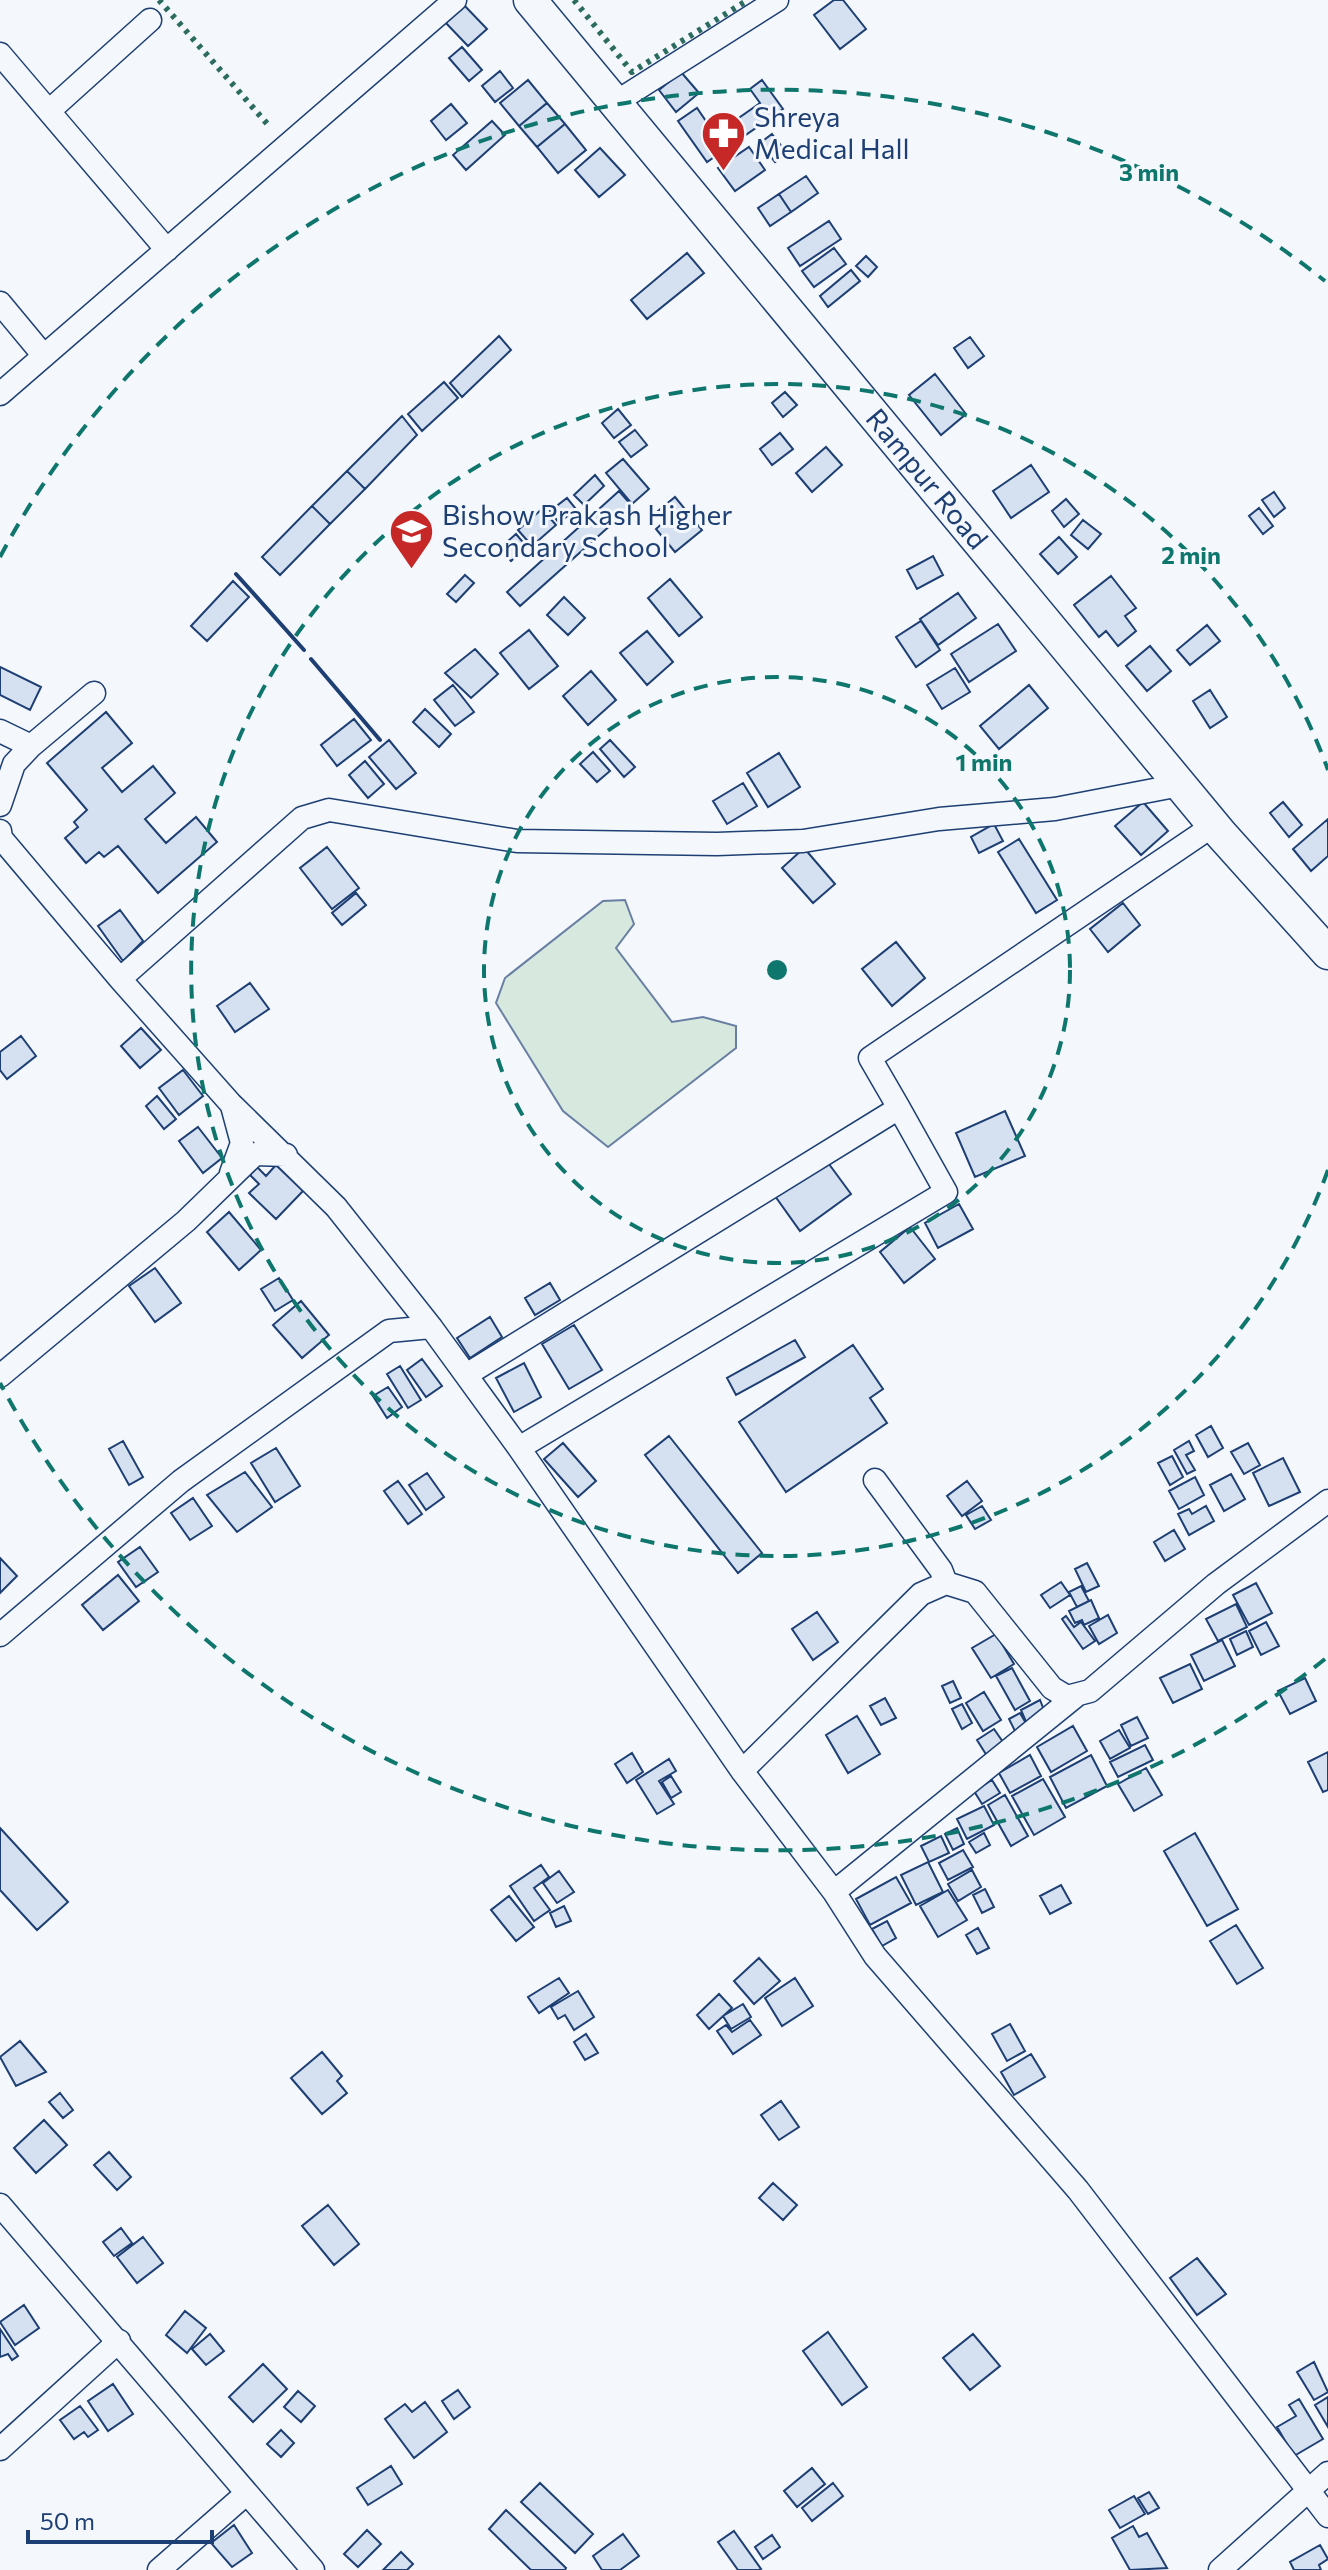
<svg xmlns="http://www.w3.org/2000/svg" width="1328" height="2570" font-family="Commissioner,sans-serif">
<style>
.green{fill:#d7e8df;stroke:#687fa3;stroke-width:2}
.building{fill:#d5e0f0;stroke:#1d3f73;stroke-width:2}
.lines{fill:none;stroke-linecap:round;stroke-linejoin:round}
.street-casing{stroke:#1d3f73;stroke-width:25}
.secondary-casing{stroke:#1d3f73;stroke-width:35}
.street{stroke:#f4f7fb;stroke-width:22}
.secondary{stroke:#f4f7fb;stroke-width:32}
.hedge{stroke:#2c6c60;stroke-width:6;stroke-dasharray:4 6;stroke-linecap:butt}
.wall{stroke:#1d3f73;stroke-width:4}
.ring{fill:none;stroke:#0f766e;stroke-width:4;stroke-dasharray:14 10}
.labels{text-anchor:middle;stroke-width:6;stroke-linejoin:round;paint-order:stroke}
.poi-label{font-size:28px;fill:#1d3f73;stroke:#f4f7fb;text-anchor:start}
.street-label{font-size:28px;fill:#1d3f73;stroke:#f4f7fb}
.centre{fill:#0f766e;stroke:#f4f7fb;stroke-width:4}
.ring-label{font-size:24px;text-anchor:middle;font-weight:bold;fill:#0f766e;stroke:#f4f7fb;stroke-width:6;stroke-linejoin:round;paint-order:stroke}
</style>
<rect width="100%" height="100%" fill="#f4f7fb"/>
<path class="green" d="M625,900l9,24 -18,24 56,74 31,-5 33,9v22l-128,99 -45,-36 -67,-108 9,-25 98,-77z"/>
<path class="building" d="M834,0h9l23,29 -26,20 -26,-34z
M462,3l25,26 -19,17 -24,-25z
M462,47l20,23 -13,11 -20,-23z
M500,71l13,17 -18,14 -13,-16z
M681,72l18,21 -23,19 -17,-22z
M528,80l19,23 -28,23 -19,-23z
M762,80l21,29 -76,53 -29,-41 19,-13 11,16 15,-10 7,10 30,-21 -10,-14z
M547,103l18,21 -28,23 -18,-21z
M451,104l16,19 -21,17 -15,-19z
M492,121l13,14 -39,35 -13,-15z
M565,124l21,26 -28,23 -21,-26z
M772,134l15,19 -12,9 -15,-19z
M749,147l16,23 -30,21 -17,-23z
M600,148l25,27 -26,22 -24,-27z
M806,176l12,17 -27,19 -12,-18z
M779,194l12,18 -21,14 -12,-18z
M829,221l12,18 -41,27 -12,-18z
M834,248l12,16 -32,23 -12,-16z
M687,253l17,20 -57,46 -16,-19z
M866,256l11,11 -9,10 -12,-11z
M851,270l9,11 -32,26 -8,-11z
M499,336l12,14 -49,47 -12,-14z
M970,337l14,19 -16,12 -14,-20z
M935,374l31,40 -25,21 -32,-40z
M444,382l14,16 -36,33 -14,-17z
M785,392l12,13 -14,12 -11,-14z
M618,409l13,16 -17,13 -12,-15z
M402,416l15,19 -52,54 -18,-18z
M635,430l12,15 -16,12 -12,-15z
M780,433l13,16 -21,16 -12,-16z
M826,447l16,18 -30,27 -16,-19z
M623,459l26,30 -17,15 -26,-31z
M1031,465l18,27 -38,26 -18,-27z
M347,471l18,18 -35,35 -18,-18z
M595,475l9,11 -20,19 -10,-10z
M619,491l13,15 -112,100 -13,-14z
M1274,492l11,16 -11,9 -12,-17z
M675,497l27,33 -27,22 -19,-23 10,-9 -8,-9z
M567,498l9,11 -17,14 -9,-12z
M1066,499l13,15 -15,13 -12,-16z
M312,506l18,18 -50,51 -18,-18z
M1259,508l14,18 -10,8 -14,-18z
M542,509l14,16 -24,21 -14,-16z
M1083,520l18,14 -13,15 -17,-14z
M516,534l11,13 -16,14 -11,-13z
M1059,537l18,20 -19,17 -18,-20z
M933,556l10,19 -26,14 -10,-19z
M465,575l9,8 -18,19 -9,-8z
M1111,576l25,32 -11,8 11,15 -18,15 -12,-15 -7,6 -25,-32z
M670,579l32,38 -23,19 -31,-38z
M233,581l16,16 -42,44 -16,-15z
M958,593l18,25 -38,27 -18,-26z
M564,597l21,21 -17,17 -21,-20z
M921,621l19,29 -24,17 -20,-30z
M998,624l18,27 -47,31 -18,-28z
M1207,625l13,16 -30,24 -13,-15z
M529,630l29,36 -29,23 -29,-36z
M647,631l26,31 -26,23 -27,-32z
M1150,646l21,25 -24,20 -21,-25z
M475,649l23,25 -27,24 -26,-25z
M0,667l41,20 -11,23 -30,-15z
M955,668l15,24 -28,17 -15,-24z
M591,671l25,29 -28,25 -25,-29z
M453,685l21,27 -19,14 -21,-26z
M1029,685l19,23 -49,41 -19,-23z
M1210,690l17,27 -17,11 -17,-27z
M425,709l26,25 -12,13 -26,-25z
M106,712l26,31 -30,25 20,24 31,-26 22,27 -30,26 21,24 30,-26 21,25 -59,51 -40,-47 -14,11 -5,-5 -13,11 -21,-25 13,-11 -4,-5 13,-12 -40,-47z
M354,719l17,21 -34,26 -16,-21z
M389,740l27,33 -20,16 -27,-32z
M610,740l25,27 -11,10 -24,-28z
M593,752l17,19 -13,11 -17,-18z
M779,753l21,34 -32,20 -21,-34z
M365,761l19,23 -16,14 -19,-23z
M743,783l14,23 -30,18 -14,-23z
M1143,802l25,29 -27,24 -26,-29z
M1283,802l19,23 -13,12 -19,-24z
M1328,819v37l-17,15 -18,-22z
M994,824l9,17 -24,12 -8,-16z
M1019,839l38,61 -21,13 -38,-61z
M327,847l32,41 -27,21 -32,-41z
M804,848l31,36 -22,19 -31,-35z
M356,893l10,12 -24,20 -10,-12z
M1123,903l17,22 -32,27 -18,-23z
M120,910l23,31 -20,20 -25,-35z
M896,942l29,36 -33,28 -30,-37z
M250,983l19,26 -34,23 -18,-26z
M141,1028l20,22 -21,18 -19,-22z
M21,1036l15,20 -29,23 -7,-9v-18z
M183,1070l20,26 -24,19 -20,-27z
M157,1096l19,23 -12,10 -18,-23z
M1005,1111l20,45 -50,21 -19,-44z
M198,1127l24,31 -19,15 -24,-32z
M826,1160l25,34 -51,37 -25,-35z
M276,1165l27,26 -27,28 -27,-26 10,-9 -9,-9 7,-8 9,9z
M959,1204l14,25 -35,19 -13,-25z
M229,1212l32,38 -22,20 -32,-38z
M910,1227l25,32 -31,24 -24,-31z
M155,1268l26,35 -26,19 -26,-36z
M279,1278l14,22 -18,11 -14,-22z
M550,1283l10,17 -25,15 -10,-17z
M301,1301l28,34 -27,23 -29,-33z
M490,1317l12,20 -32,21 -13,-20z
M574,1325l28,45 -33,19 -27,-45z
M795,1340l10,17 -69,38 -9,-17z
M853,1345l30,44 -13,9 17,25 -101,69 -47,-70z
M422,1359l20,27 -16,11 -19,-27z
M524,1363l17,34 -27,15 -18,-34z
M400,1366l21,34 -13,8 -21,-34z
M388,1387l14,20 -15,11 -14,-22z
M1211,1426l12,22 -15,9 -12,-22z
M669,1436l93,117 -24,20 -93,-118z
M123,1441l20,36 -14,8 -20,-36z
M1189,1441l5,10 -8,4 9,15 -8,4 -13,-24z
M563,1443l33,38 -18,16 -34,-38z
M1248,1443l12,22 -16,9 -13,-22z
M276,1448l24,38 -25,16 -24,-39z
M1172,1456l11,21 -13,8 -12,-22z
M1283,1458l17,34 -31,14 -16,-33z
M245,1472l27,35 -35,25 -30,-37z
M427,1473l17,24 -18,13 -17,-25z
M1231,1474l14,25 -21,12 -14,-26z
M1195,1477l9,18 -25,14 -10,-18z
M398,1481l24,33 -14,10 -24,-33z
M967,1481l15,20 -20,15 -15,-20z
M193,1498l19,28 -22,14 -19,-27z
M982,1506l9,14 -16,9 -9,-14z
M1206,1506l8,15 -25,14 -11,-21 11,-5 3,5z
M1174,1530l11,19 -20,12 -11,-19z
M140,1547l18,25 -22,15 -18,-25z
M0,1558l17,18 -17,17z
M1087,1563l12,23 -13,6 -11,-23z
M118,1575l21,26 -36,29 -21,-25z
M1061,1582l9,13 -20,13 -9,-13z
M1256,1583l16,30 -23,12 -16,-30z
M1081,1586l8,15 -12,6 -8,-15z
M1091,1600l8,18 -15,7 -2,-5 -7,3 -6,-12z
M1236,1604l11,23 -29,14 -12,-22z
M817,1612l21,30 -25,18 -21,-31z
M1108,1615l9,18 -18,11 -10,-18z
M1066,1616l8,11 7,-5 14,19 -12,8 -21,-30z
M1266,1622l13,24 -18,9 -12,-24z
M1246,1631l7,16 -16,8 -7,-16z
M996,1634l18,30 -23,14 -19,-30z
M1222,1640l13,26 -31,15 -13,-26z
M1190,1664l12,25 -29,14 -13,-25z
M1012,1668l18,33 -15,9 -19,-34z
M1305,1678l11,23 -26,13 -12,-23z
M953,1681l8,17 -11,5 -8,-17z
M984,1692l17,28 -18,11 -17,-28z
M885,1698l11,20 -15,7 -11,-19z
M1040,1700l6,15 -19,9 -6,-14z
M962,1704l10,19 -10,6 -10,-20z
M1020,1713l7,12 -12,6 -6,-12z
M857,1716l23,38 -32,19 -22,-38z
M1137,1717l11,21 -17,8 -10,-21z
M1073,1726l14,25 -36,21 -14,-25z
M994,1729l11,16 -18,11 -10,-16z
M1119,1730l11,18 -20,11 -10,-18z
M1145,1745l8,15 -35,17 -8,-15z
M1328,1752v38l-5,2 -15,-30z
M632,1753l11,19 -16,11 -12,-19z
M1030,1755l11,21 -31,17 -11,-20z
M1091,1755l16,31 -41,22 -16,-31z
M669,1759l7,12 -17,10 15,23 -17,10 -21,-34z
M1146,1768l16,27 -28,16 -16,-27z
M671,1776l10,16 -10,6 -9,-16z
M1043,1779l22,38 -31,18 -22,-39z
M992,1780l8,13 -18,11 -8,-13z
M1005,1795l23,41 -17,10 -23,-41z
M984,1806l10,19 -27,14 -10,-20z
M0,1828l68,74 -31,28 -37,-40z
M957,1828l7,16 -11,6 -8,-16z
M984,1833l6,12 -14,8 -7,-11z
M1195,1833l43,76 -31,17 -43,-75z
M941,1836l8,17 -20,9 -8,-16z
M963,1850l10,17 -25,13 -9,-17z
M928,1862l15,30 -27,13 -15,-30z
M541,1865l8,12 -15,11 16,22 -16,11 -24,-35z
M972,1870l9,17 -23,14 -10,-17z
M559,1871l15,21 -17,11 -14,-20z
M896,1877l15,26 -41,22 -14,-26z
M1061,1885l10,18 -21,11 -10,-18z
M985,1889l9,18 -12,6 -9,-18z
M948,1890l19,30 -29,17 -18,-31z
M509,1896l25,31 -18,14 -25,-31z
M564,1906l7,15 -15,6 -6,-14z
M887,1921l9,17 -14,8 -10,-17z
M1236,1925l27,43 -26,16 -27,-43z
M978,1928l11,20 -12,6 -11,-19z
M759,1958l21,23 -26,23 -20,-23z
M559,1978l10,15 -30,20 -11,-16z
M795,1978l18,28 -31,20 -17,-28z
M578,1991l16,26 -20,13 -9,-15 -7,4 -7,-12z
M719,1994l13,14 -23,21 -12,-14z
M743,2004l8,13 -20,12 -8,-13z
M750,2020l11,15 -28,19 -16,-23 9,-6 6,7z
M1010,2024l15,27 -18,10 -15,-27z
M586,2034l12,19 -13,7 -11,-18z
M20,2041l26,31 -30,14 -16,-29z
M322,2052l20,24 -5,5 10,12 -25,21 -31,-36z
M1031,2054l14,23 -31,18 -13,-23z
M60,2093l13,17 -10,8 -14,-16z
M781,2101l18,26 -20,13 -18,-25z
M44,2120l23,25 -31,28 -22,-25z
M109,2152l22,25 -14,13 -23,-25z
M773,2183l24,22 -14,15 -24,-22z
M328,2205l31,39 -25,21 -32,-39z
M121,2228l11,15 -18,13 -11,-14z
M143,2237l20,26 -26,20 -20,-26z
M1197,2258l29,36 -29,21 -27,-37z
M24,2305l15,23 -24,17 -15,-23z
M185,2311l21,17 -19,25 -21,-18z
M0,2329l18,27 -6,4 -4,-6 -8,3z
M828,2332l39,55 -25,18 -39,-54z
M210,2334l14,17 -18,14 -14,-16z
M973,2334l27,32 -30,24 -27,-32z
M1314,2362l14,30 -14,8 -17,-28z
M263,2364l24,25 -34,33 -24,-25z
M113,2384l20,30 -25,17 -20,-30z
M458,2390l12,17 -16,12 -12,-18z
M298,2391l17,15 -14,16 -17,-15z
M1328,2397v30l-13,-22z
M1299,2399l24,40 -29,17 -17,-29 19,-11 -7,-11z
M425,2402l22,30 -33,26 -29,-39 20,-15 7,8z
M80,2406l18,24 -10,7 -4,-5 -10,7 -14,-19z
M281,2430l13,13 -13,14 -14,-13z
M391,2466l11,18 -34,21 -11,-17z
M812,2468l13,16 -28,23 -13,-16z
M540,2483l53,51 -18,19 -54,-51z
M833,2483l10,13 -31,25 -10,-13z
M1149,2492l10,16 -11,6 -10,-16z
M1134,2496l11,18 -25,14 -11,-18z
M506,2510l60,58 -1,2h-34l-42,-41z
M234,2525l18,28 -20,14 -21,-24z
M1133,2526l6,11 8,-4 20,35 -37,2 -18,-32z
M367,2530l14,14 -23,23 -14,-13z
M734,2531l27,38 -2,1h-21l-20,-28z
M623,2534l16,22 -19,14h-18l-9,-14z
M772,2535l8,12 -17,12 -8,-12z
M1320,2545l8,14 -9,6 2,5h-27l-4,-8z
M401,2552l12,12 -6,6h-24z"/>
<g class="lines">
<defs>
<path id="street" d="M0,54l167,196
M613,104l164,-104
M49,111l101,-91
M0,303l44,53
M0,394l455,-394
M0,731l31,15 -17,18 -14,41
M31,746l63,-53
M1180,785l-125,24 -116,10 -136,22 -86,3 -200,-3 -188,-31 -27,8 -182,161 111,125 105,103 95,120 88,121 223,323 92,121 41,64 203,234 250,326
M0,831l1,7 119,141
M231,1173l11,-30 -10,-37
M466,1375l433,-267 -29,-50 344,-233
M0,1376l186,-155 69,-67 31,1
M519,1448l427,-256 -47,-84
M875,1480l66,90 5,13
M0,1635l181,-154 208,-150 42,-4
M742,1771l179,-177 25,-11 29,9 77,96 15,9 23,-6 126,-107 112,-83
M834,1892l243,-197
M0,2205l313,365
M0,2449l119,-108
M159,2570l88,-77
M1220,2570l108,-97"/>
<g id="secondary">
<path id="s1" d="M530,0l691,834 107,119"/>
</g>
</defs>
<use href="#street" class="street-casing"/>
<use href="#secondary" class="secondary-casing"/>
<use href="#street" class="street"/>
<use href="#secondary" class="secondary"/>
<path class="hedge" d="M159,0l111,127
M574,0l58,72 116,-72"/>
<path class="wall" d="M236,574l68,76
M311,659l69,81"/>
</g>
<g class="ring">
<circle cx="777" cy="970" r="293"/>
<path d="M1328 1170A586 586 0 1 1 1328 770"/>
<path d="M1325 1659A880 880 0 0 1 0 1383M0 557A880 880 0 0 1 1325 281"/>
</g>
<defs>
<symbol id="pharmacy-pin" viewBox="-11 -11 22 30"><path d="M0 17L-7.5 6A9.5 9.5 0 1 1 7.5 6Z" fill="#c62828" stroke="#f4f7fb"/><path d="M-2-6h4v4h4v4h-4v4h-4v-4h-4v-4h4Z" fill="#fff"/></symbol>
<symbol id="school-pin" viewBox="-11 -11 22 30"><path d="M0 17L-7.5 6A9.5 9.5 0 1 1 7.5 6Z" fill="#c62828" stroke="#f4f7fb"/><path d="M0-5L7-2L0 1L-7-2ZM-4 1L0 2.5L4 1V4Q0 6-4 4Z" fill="#fff"/></symbol>
</defs>
<g fill-rule="evenodd">
<use href="#pharmacy-pin" x="698" y="108" width="51" height="69"/>
<use href="#school-pin" x="386" y="506" width="51" height="69"/>
</g>
<g class="labels">
<g class="poi-label">
<text x="754" y="127">Shreya<tspan x="754" dy="32">Medical Hall</tspan></text>
<text x="442" y="525">Bishow Prakash Higher<tspan x="442" dy="32">Secondary School</tspan></text>
</g>
<g class="street-label">
<text dy="10" stroke="none"><textPath href="#s1" startOffset="622">Rampur Road</textPath></text>
</g>
</g>
<circle cx="777" cy="970" r="12" class="centre"/>
<g class="ring-label">
<text x="1149" y="181">3 min</text>
<text x="1191" y="564">2 min</text>
<text x="984" y="771">1 min</text>
</g>
<path d="M28 2530v12h184v-12" fill="none" stroke="#1d3f73" stroke-width="4"/>
<text x="40" y="2530" font-size="24" fill="#1d3f73" stroke="#f4f7fb" stroke-width="6" paint-order="stroke">50 m</text>
</svg>
